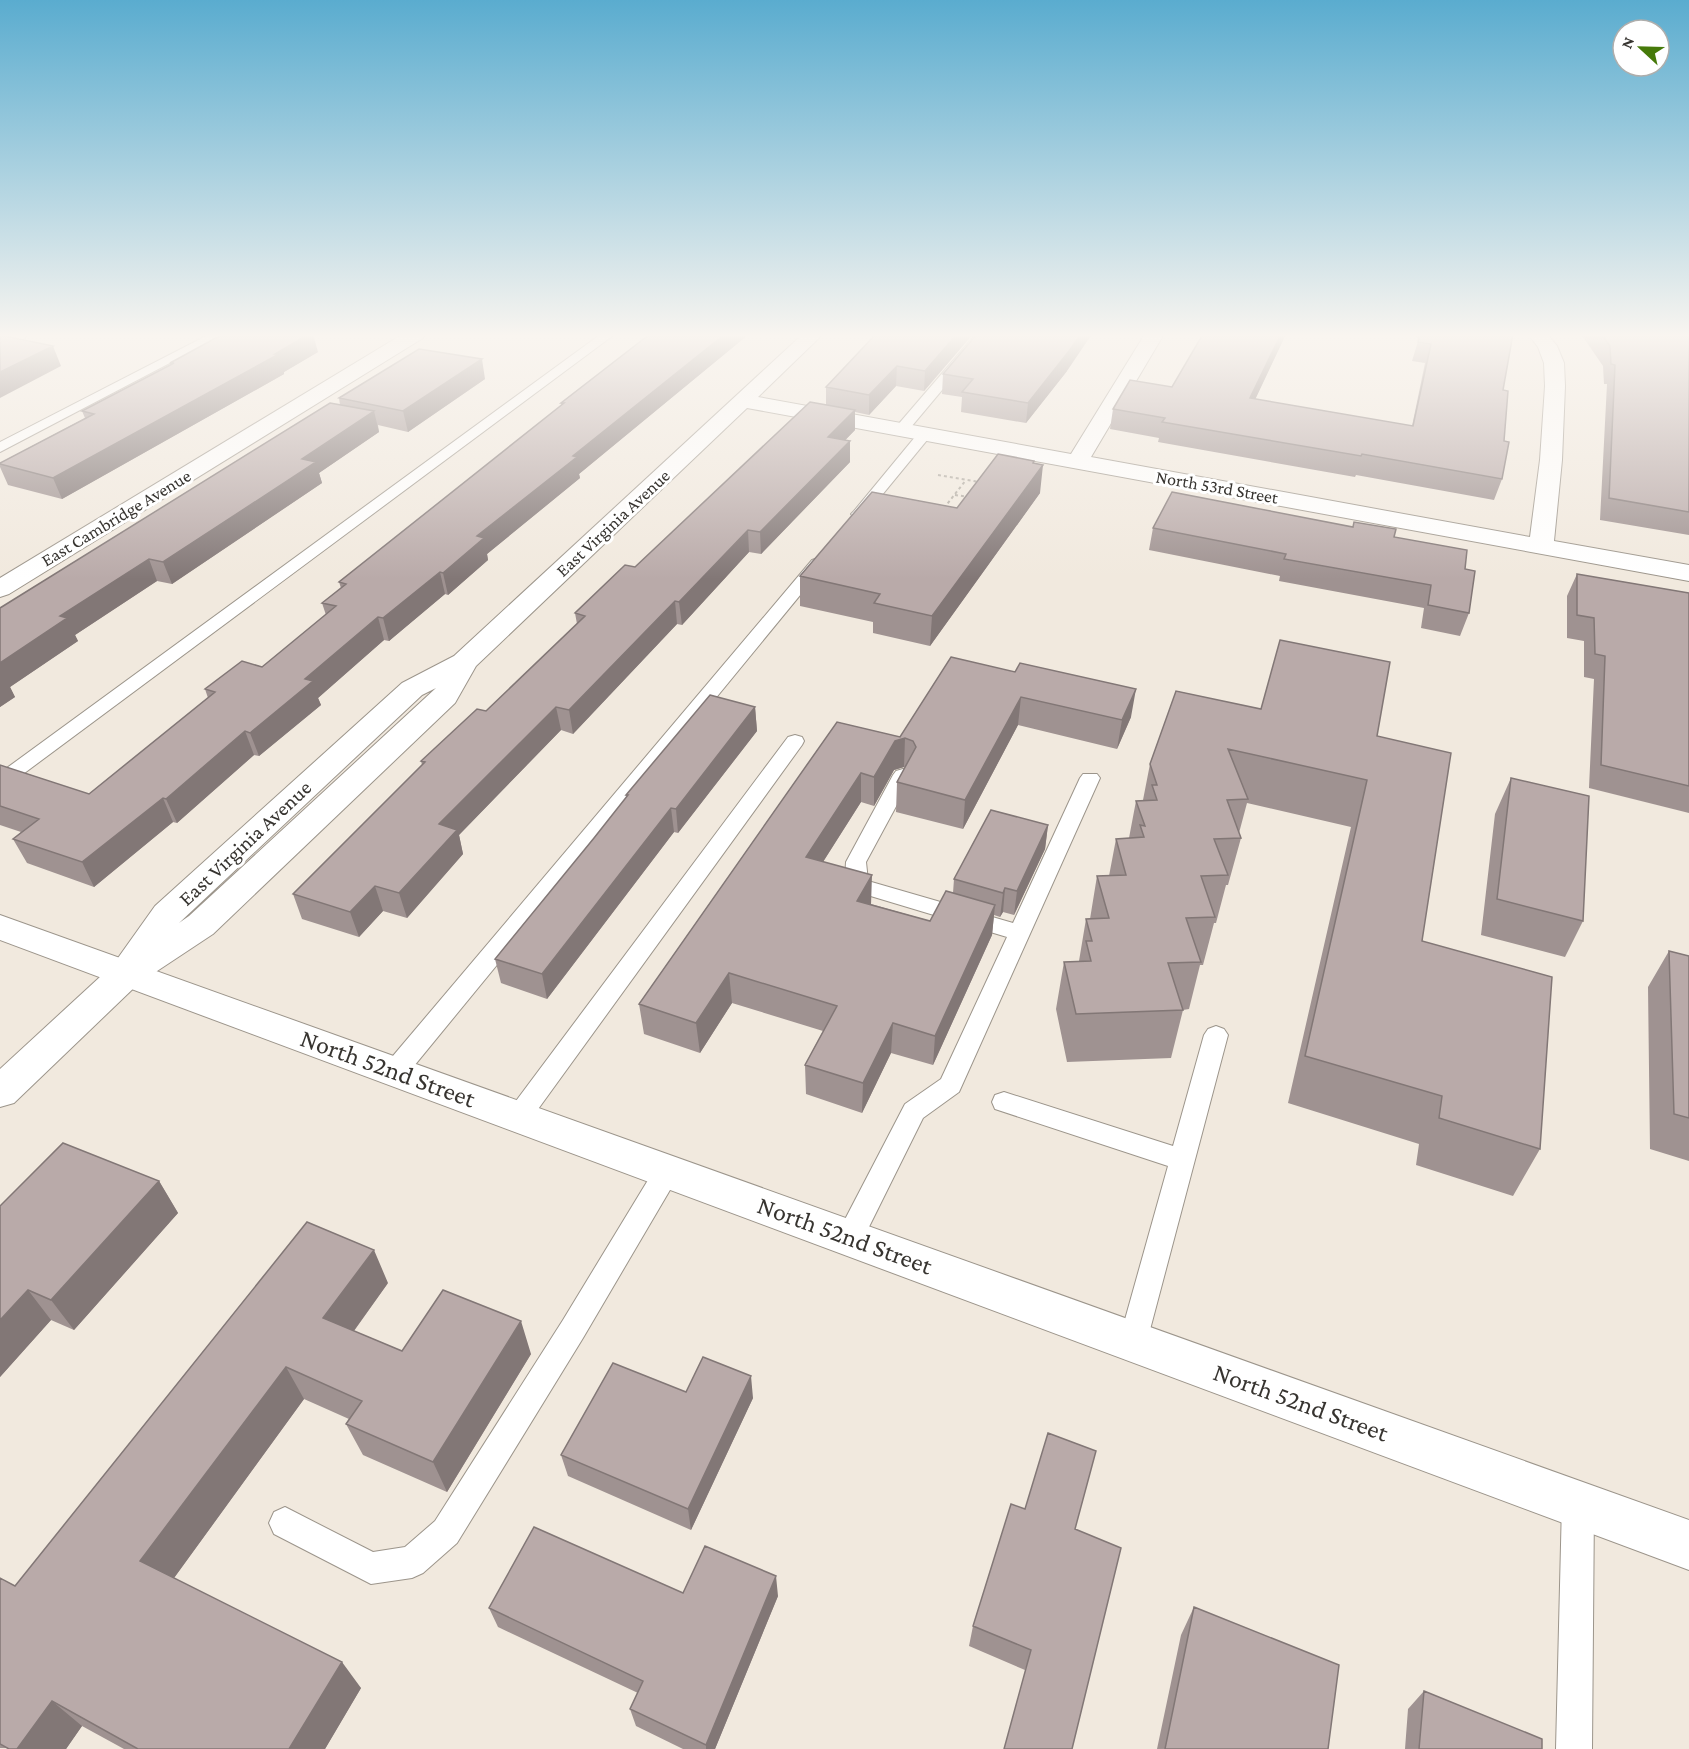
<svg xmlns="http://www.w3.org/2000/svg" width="1689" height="1749" font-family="'Crimson Pro',serif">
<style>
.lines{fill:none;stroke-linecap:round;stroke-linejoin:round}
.lane-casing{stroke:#9c958b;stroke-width:2}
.street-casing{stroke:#9c958b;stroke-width:2}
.secondary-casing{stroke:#9c958b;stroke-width:2}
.path{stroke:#afa9a0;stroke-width:2;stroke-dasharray:3 3;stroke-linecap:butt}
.lane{fill:#fff;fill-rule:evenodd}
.street{fill:#fff;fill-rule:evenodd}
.secondary{fill:#fff;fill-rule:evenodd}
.wall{fill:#9f9291}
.shaded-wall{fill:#827776}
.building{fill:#b9aaa9;stroke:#827776;stroke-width:1.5}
.labels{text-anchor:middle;stroke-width:6;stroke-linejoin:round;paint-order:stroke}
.far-street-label{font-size:18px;fill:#373430;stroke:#fff}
.street-label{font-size:21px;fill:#373430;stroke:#fff}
.near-street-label{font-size:26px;fill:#373430;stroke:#fff}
</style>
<rect width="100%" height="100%" fill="#f1e9de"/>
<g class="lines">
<defs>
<path id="lane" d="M210,334h15l-225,118v-10z
M601,334h14l-608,452 -7,2v-15z
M976,334h13l-83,99h-10l-2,-3 2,-3z
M925,430l7,4 -68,83h-10l-3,-3 3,-3 66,-80z
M818,558l8,5 -2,3 -419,511 -9,3 -9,-3 -3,-7 3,-7 425,-503z
M795,735l7,2 2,4 -2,4 -274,378 -9,3 -9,-3 -3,-7 3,-7 278,-372z
M903,769l7,2 3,4 -47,87 2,19 145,42 67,-145 3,-4h14l3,4 -141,314 -36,26 -63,127 -10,4 -10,-4 -3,-8 3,-8 65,-125 36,-25 66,-142 -153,-46 -9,-12 1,-17 47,-87 3,-4z
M1216,1026l8,3 4,6 -81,306 -4,9 -10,4 -10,-4 -4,-9 49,-175 -173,-57 -3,-7 3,-7 9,-3 169,54 31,-111 4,-6z
M668,1159l9,3 4,8 -4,8 -94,160 -126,205 -34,30 -11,5 -41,6 -97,-50 -5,-11 5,-11 11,-5 88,45 32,-5 30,-26 128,-201 96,-158z
M1578,1488l11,5 5,11 -2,245h-36l6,-245 5,-11z"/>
<path id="street" d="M27,334l-2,4 -25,10v-13z
M403,334h22l-2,4 -414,256 -9,3v-19z
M803,334h20l-65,63 313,57 74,-120h19l-73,123 439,80 10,-77 5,-74 -1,-23 -6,-16 -10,-13h19l10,12 7,17 1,23 -3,74 -8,81 135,24v16l-942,-173 -271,258 -21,37 -242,231 -74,49 -125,120 -14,4v-38l113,-104 42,-59 247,-223 52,-27zM436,688l-247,228 -10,7 243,-228z"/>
<path id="secondary" d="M0,915l1689,605v50l-1689,-630z"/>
</defs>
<use href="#lane" class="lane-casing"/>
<use href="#street" class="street-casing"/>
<use href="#secondary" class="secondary-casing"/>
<path class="path" d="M938,475l42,7
M955,495l14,2
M944,508l22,-28"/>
<use href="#lane" class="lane"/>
<use href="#street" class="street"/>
<use href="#secondary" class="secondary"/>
</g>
<path class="wall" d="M650,334h99l-170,140 1,4 -93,76 1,6 -40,35 -3,-1 -56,47 -5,-1 -66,58 3,7 -62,51 -5,-1 -77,68 -4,-1 -79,65 -67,-24 -14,-24 8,-7 -21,-7v-60l89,29 119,-96 -3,-9 57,-22 64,-52 -4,-12 19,-15 -2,-6 222,-176v-3z
M876,334h97l-49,57 -28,-5 -27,29 -14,-3v18l-10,10 5,1v21l-89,92 -12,-2 -67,73 -5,-1 -104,110 -12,-4 -102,105 4,19 -56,64 -24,-7 -24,26 -57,-18 -9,-25 129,-129 -1,-4 65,-50 91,-87 -2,-11 60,-46 191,-163v-17z
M1203,334h83l-31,65 157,27 13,-63 -13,-2 7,-23 -3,-1 1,-3h96l-10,56 1,51 -2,38 -8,21 -138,-25 -1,2 -197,-35 1,-4 -49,-9 3,-20 59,-22z
M1581,334h108v201l-89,-15 7,-136h-3l-1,-18z
M318,352l-34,20v2l-222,125 -54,-14 -8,-18v-4l85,-45 -3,-7 89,-46 -1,-2z
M1067,371l-41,52 -65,-11 1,-15 -20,-3 1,-20z
M485,379l-77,53 -30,-7 1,7 -60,41 3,10 -150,101 -15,-3 -82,54 3,6 -68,46 5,10 -15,10v-99l340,-203 -1,-7z
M1034,463l6,30 -110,153 -57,-13v-11l-73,-16v-30l157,-68z
M1354,522l40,15 71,32 4,44 -9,23 -39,-8 3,-20 -145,-27 1,-5 -131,-26 4,-22 200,-1z
M1577,574l112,19v220l-100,-25 5,-109 -10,-2v-36l-17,-3v-42z
M951,657l180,60 -14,32 -99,-24 -55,104 -67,-17 1,-30 8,-15h-1l-10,3 -20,36 -13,-4 -38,60 48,42 59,17 23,-28 1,-14 94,-54 -3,24 -31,66 -11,-3 -3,5 -6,-2 -2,20 -59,130 -42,-12 -29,60 -56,-19 -1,-29 18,-34 -91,-28 -32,50 -56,-19 -5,-30 198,-282 63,15z
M1176,691l201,45 45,205 118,208 -27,47 -97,-31 3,-21 -131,-41 63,-276 -104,-24 -8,30 2,5 -13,47h-2l-10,38h-2l-11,42h-3l-11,44 -6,1 -12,48 -104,4 -11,-53 8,-47 15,-1 7,-42h4l7,-43h12l7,-37 13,-1 7,-37 7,-1 7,-36z
M755,707l2,24 -79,102 -4,-1 -127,167 -46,-16 -6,-24 99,-121 33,-41 -1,-2z
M1511,778l72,143 -18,36 -84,-22 14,-121z
M1669,951l20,5v205l-39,-12 -2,-162z
M159,1181l19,32 -104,117 -23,-10 -51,57v-171z
M388,1283l-34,48 48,20 129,3 -84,138 -84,-37 -17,-31 3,-5 -45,-20 -130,179 187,110 -36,61h-201l-42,-23 -16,23 -66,-1v-170l15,8z
M686,1392l67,6 -62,132 -123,-54 -7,-21z
M1075,1529l-50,141 -56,-24 4,-20z
M683,1593l95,3 -63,153h-32l-47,-23 -6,-17 8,-16 -140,-66 -9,-19z
M1194,1607l134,142h-171l24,-114z
M1424,1691l118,58h-137l3,-40z"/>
<path class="shaded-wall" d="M309,334h4l5,18 -34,20v2l-222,125 -9,-21z
M725,334h24l-170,140 1,4 -93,76 1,6 -40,35 -5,-22 34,-37 96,-80z
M957,334h16l-49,57 1,-20z
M1081,334h11l-25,37 -41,52 2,-20z
M1281,334h5l-40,85 4,-21z
M53,346l8,20 -61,32v-26z
M482,359l3,20 -77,53 -5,-21z
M897,366l-1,20 -27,29v-20z
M855,410v20l-27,28v-21z
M374,411l5,21 -60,41 3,10 -150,101 -9,-22 139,-103z
M850,441v21l-89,92 -1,-22z
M1034,461l-1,17 10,-13 -3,28 -110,153 2,-30z
M748,530l1,22 -67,73 -3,-23z
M149,559l8,22 -82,54 3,6 -68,46 5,10 -15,10v-44l60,-47z
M440,572l5,22 -56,47 -6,-23z
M675,601l2,23 -104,110 -4,-24z
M378,617l6,23 -66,58 3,7 -62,51 -9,-23 55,-54z
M1136,689l-5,28 -14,32 5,-29z
M1021,697l-3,28 -55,104 2,-29z
M556,707l5,23 -102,105 4,19 -56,64 -8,-25 40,-69z
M755,707l2,24 -79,102 -2,-24z
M245,731l9,24 -77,68 -11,-24z
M905,738l-1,29 -10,3 -20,36v-29l21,-36z
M861,773v29l-54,85 -1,-30z
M163,798l10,24 -79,65 -12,-25z
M671,808l3,24 -127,167 -5,-25z
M1048,825l-3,24 -31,66 3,-24z
M872,875l-1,30 -14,-4z
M375,886l8,25 -24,26 -9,-25z
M1005,888l-2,24 -3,5 3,-24z
M995,905l-3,30 -59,130 2,-29z
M729,973l3,30 -32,50 -4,-30z
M893,1023l-2,30 -29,60 1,-30z
M159,1181l19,32 -104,117 -23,-30z
M374,1250l14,33 -48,67 -17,-32z
M28,1290l23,30 -51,57v-57z
M521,1321l10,33 -84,138 -14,-30z
M286,1367l18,32 -138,190 -26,-28z
M751,1376l2,22 -62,132 -3,-21z
M776,1576l2,20 -63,153h-9v-4z
M342,1662l19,26 -36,61h-36z
M52,1701l30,25 -16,23h-49z"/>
<path class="building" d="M223,334h86l-34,20h4l-226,124 -53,-14v-1l94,-49 -12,-3 92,-48h-4z
M650,334h75l-152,122 4,1 -100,79 7,2 -41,35 -3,-1 -57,46 -5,-1 -73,62 8,2 -63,52 -5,-2 -79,68 -3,-1 -81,64 -69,-23 26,-20 -39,-13v-41l89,29 126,-102 -10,-3 37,-28 20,6 74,-61 -14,-3 24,-19 -7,-2 225,-179h-3z
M876,334h81l-32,37 -28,-5 -28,29 -43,-8z
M977,334h104l-12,17 -41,52 -66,-11 11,-13 -30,-5z
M1203,334h78l-31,64 163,28 18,-82 -13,-2 2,-8h93l-10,56 5,1 -4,50 5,1 -7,37 -140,-25 -1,2 -199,-34 3,-4 -52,-9 17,-29 42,7z
M1601,334h88v178l-80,-14 6,-133 -4,-1 -1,-18z
M0,335l53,11 -53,26z
M419,349l63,10 -79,52 -64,-13z
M810,402l45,8 -27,27 22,4 -90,91 -12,-2 -69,72 -4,-1 -106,109 -13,-3 -117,117 18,6 -58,63 -24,-7 -25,26 -57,-18 132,-132 -4,-1 56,-52 9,2 99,-95 -10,-3 50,-48 10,2z
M330,403l44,8 -72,48 14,3 -153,100 -14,-3 -89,57 7,2 -67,45v-55z
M998,454l36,7 -1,2 10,2 -111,151 -58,-13 6,-9 -80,-18 72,-84 85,16z
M1172,492l181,35 1,-5 42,7 -2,8 73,13 -2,19 10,2 -6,42 -41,-8 3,-20 -147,-26 2,-5 -133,-26z
M1577,574l112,19v193l-88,-21 4,-109 -10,-2 -1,-36 -17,-3z
M1280,640l110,22 -13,74 74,17 -29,188 130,36 -12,172 -101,-31 3,-22 -137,-40 62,-276 -139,-31 20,50 -21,1 14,38 -27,1 14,36 -27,1 14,41 -29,1 15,44 -33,1 15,47 -107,4 -12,-52 27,-1 -5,-20h6l-6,-22 23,-1 -12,-42 29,-1 -10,-36 28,-2 -4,-12 5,1 -9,-25 21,-1 -5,-15h5l-7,-21 26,-73 85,18z
M951,657l64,15 5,-9 116,26 -14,31 -101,-23 -56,103 -68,-18 19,-35 -3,-6 -8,-3 -10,3 -21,36 -13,-4 -55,84 66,18 -15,26 73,20 16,-30 49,14 -60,131 -42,-13 -30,60 -58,-18 32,-59 -108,-33 -33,50 -57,-19 198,-282 63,15z
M710,695l45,12 -79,102 -5,-1 -129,166 -47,-15 99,-121 34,-43h-2z
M1511,778l78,18 -6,125 -86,-22z
M991,810l57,15 -31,66 -12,-3 -2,5 -49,-14z
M1669,951l20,5v162l-15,-4z
M63,1143l96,38 -108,119 -23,-10 -28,30v-114z
M307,1222l67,28 -51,68 79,33 41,-61 78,31 -88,141 -87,-38 16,-23 -76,-34 -146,194 202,101 -53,87h-151l-86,-48 -35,48h-8l-9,-5v-166l15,8z
M703,1357l48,19 -63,133 -127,-54 52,-92 73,29z
M1048,1433l48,18 -21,78 46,19 -49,201h-68l27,-99 -58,-24 38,-122 14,5z
M534,1527l149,66 22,-47 71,30 -70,169 -76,-36 13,-28 -154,-73z
M1194,1607l145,58 -11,84h-163z
M1424,1691l118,48v10h-123z"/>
<linearGradient id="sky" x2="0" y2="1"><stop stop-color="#5aaccf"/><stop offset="0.58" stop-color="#f9f5f0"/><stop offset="1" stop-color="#f9f5f0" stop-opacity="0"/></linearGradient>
<rect width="1689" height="579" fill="url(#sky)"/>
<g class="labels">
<g class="far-street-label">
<text transform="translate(1217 487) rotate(10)" y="6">North 53rd Street</text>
<text transform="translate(116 518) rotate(-31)" y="6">East Cambridge Avenue</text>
<text transform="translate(613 523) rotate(-43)" y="6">East Virginia Avenue</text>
</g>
<g class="street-label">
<text transform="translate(245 843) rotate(-43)" y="7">East Virginia Avenue</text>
</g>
<g class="near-street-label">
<text transform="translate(388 1068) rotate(20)" y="9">North 52nd Street</text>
<text transform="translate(845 1235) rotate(20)" y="9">North 52nd Street</text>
<text transform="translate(1301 1402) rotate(20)" y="9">North 52nd Street</text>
</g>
</g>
<g transform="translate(1641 48) rotate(292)"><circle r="28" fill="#ffffff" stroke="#afaeac" stroke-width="1.5"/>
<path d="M0-4.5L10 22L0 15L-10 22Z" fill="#467a0a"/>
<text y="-9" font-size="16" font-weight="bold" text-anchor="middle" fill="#373430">N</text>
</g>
</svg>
